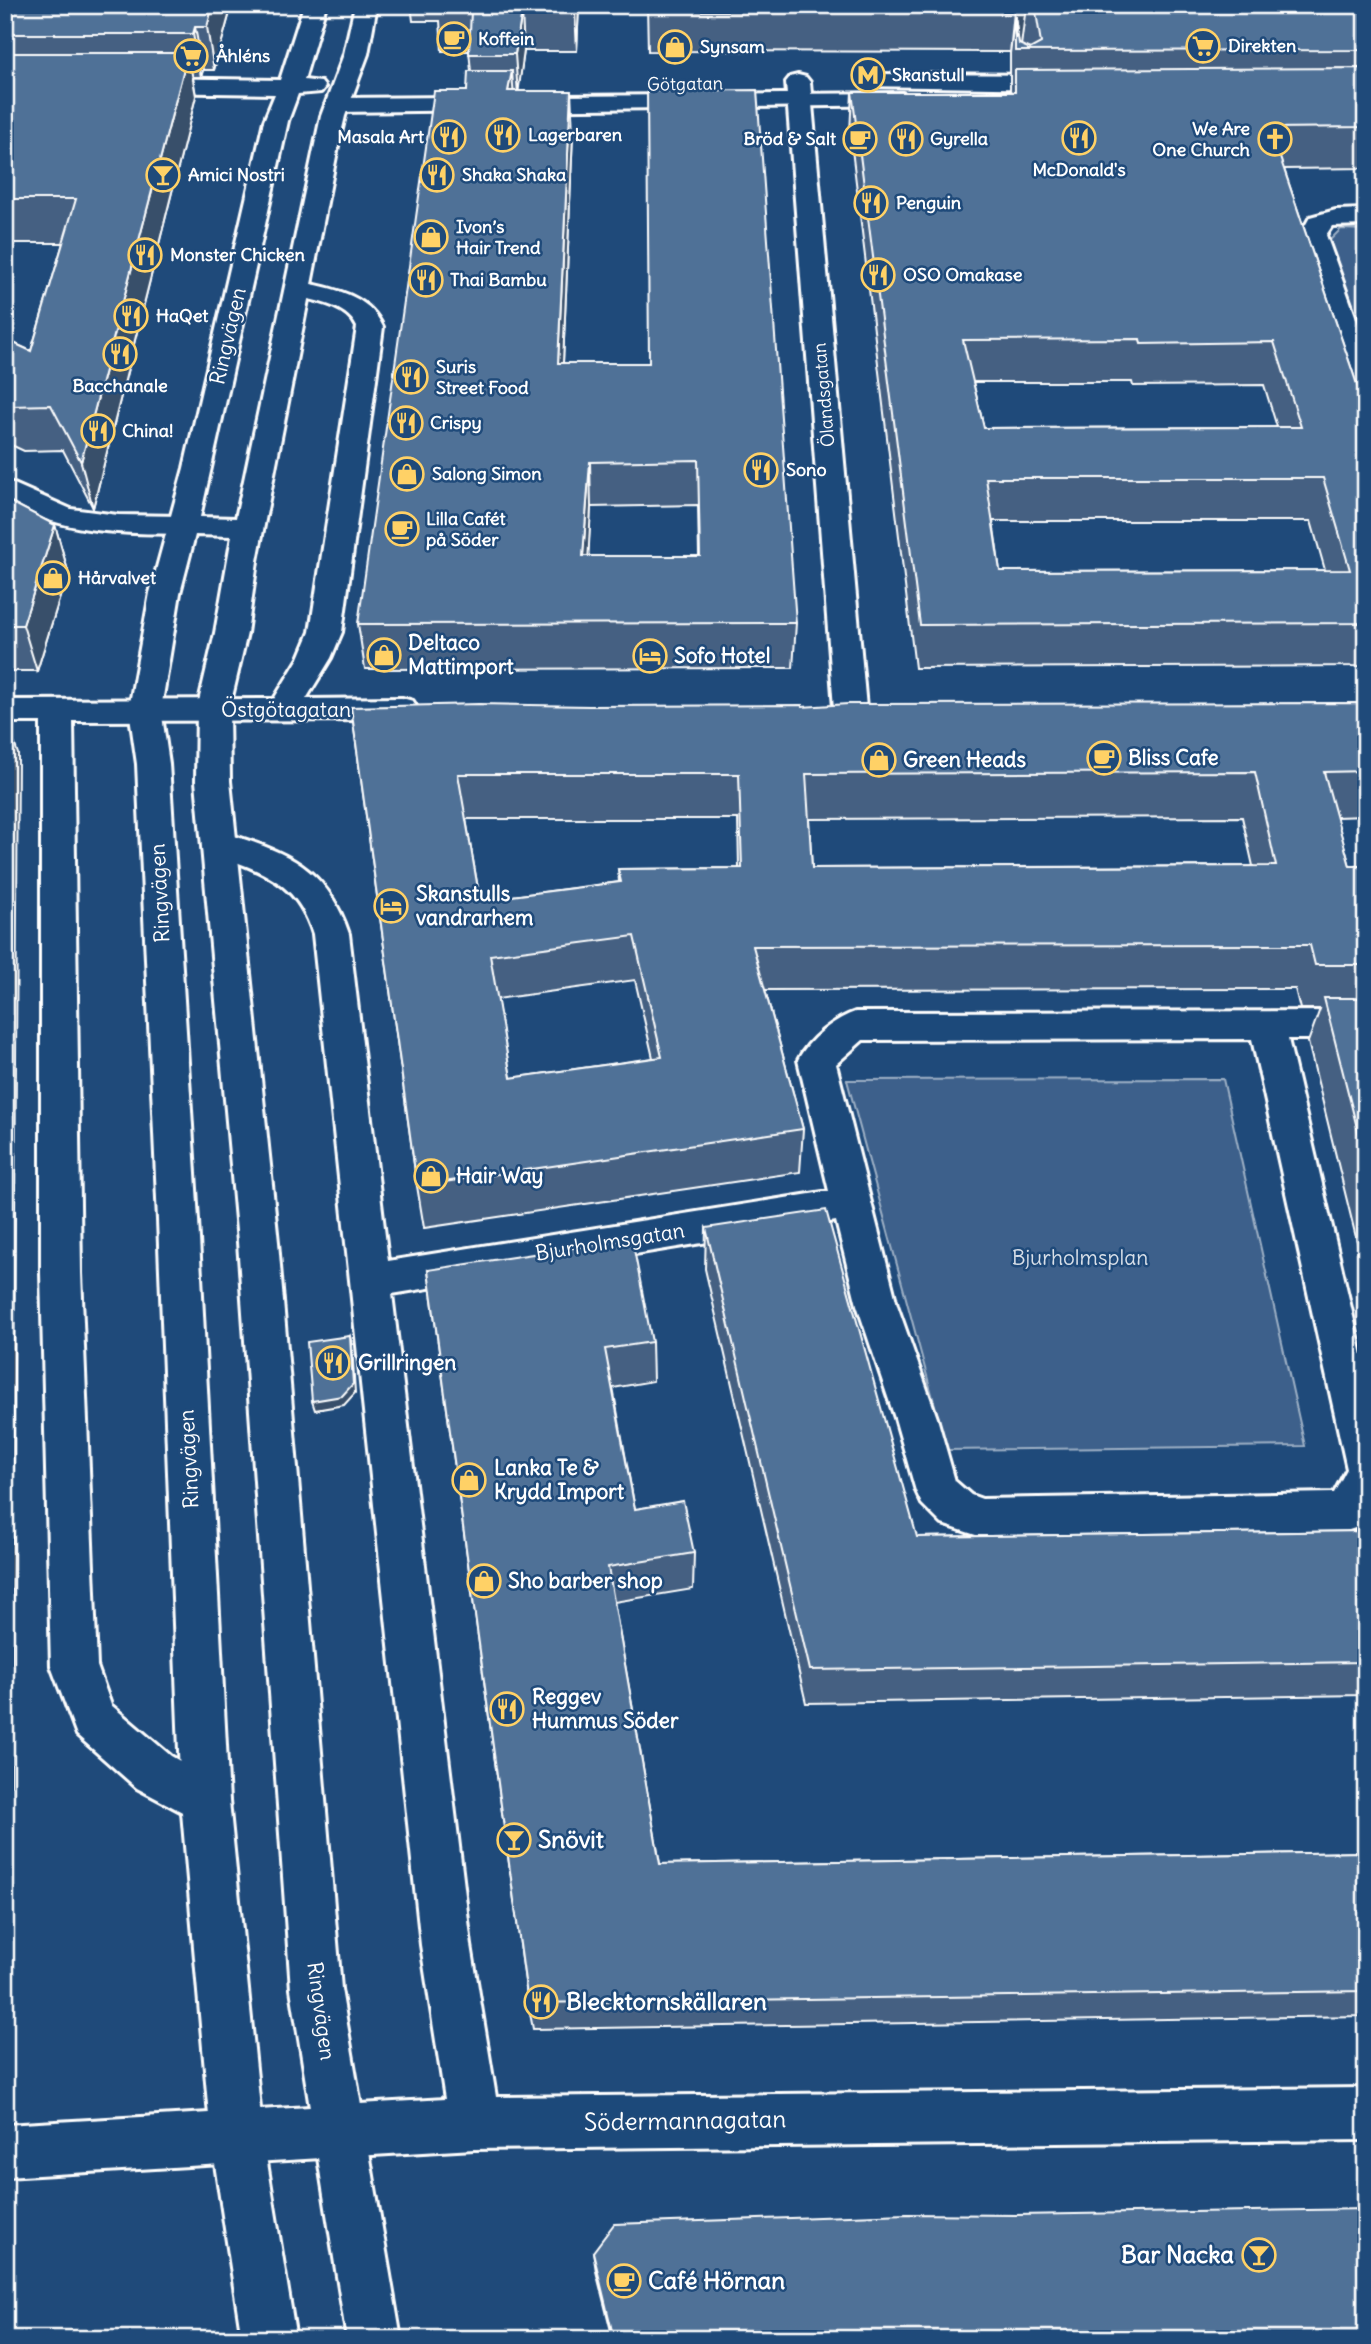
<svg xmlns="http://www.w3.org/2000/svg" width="1371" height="2344" font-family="Delius,sans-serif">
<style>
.green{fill:#3c618b;stroke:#9eb0c5;stroke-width:2}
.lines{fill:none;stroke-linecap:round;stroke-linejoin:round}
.minor-casing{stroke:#fff;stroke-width:6}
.tertiary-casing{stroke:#fff;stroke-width:6}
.secondary-casing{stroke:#fff;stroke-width:6}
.minor{fill:#1f4a7a;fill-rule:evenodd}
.tertiary{fill:#1f4a7a;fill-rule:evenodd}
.secondary{fill:#1f4a7a;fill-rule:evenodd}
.wall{fill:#456182;stroke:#fff;stroke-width:2;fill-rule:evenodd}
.shaded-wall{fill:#384f6a;stroke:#fff;stroke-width:2}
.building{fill:#507197;stroke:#fff;stroke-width:2;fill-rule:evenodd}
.labels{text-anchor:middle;stroke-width:5;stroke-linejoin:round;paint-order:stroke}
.far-poi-label{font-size:18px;font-weight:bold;fill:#fff;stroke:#1f4a7a;text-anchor:start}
.far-street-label{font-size:18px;fill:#fff;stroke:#1f4a7a}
.street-label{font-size:21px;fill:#fff;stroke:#1f4a7a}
.poi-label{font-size:21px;font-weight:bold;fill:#fff;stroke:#1f4a7a;text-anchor:start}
.park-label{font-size:21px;fill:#d8dfe8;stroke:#1f4a7a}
.near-poi-label{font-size:24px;font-weight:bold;fill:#fff;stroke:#1f4a7a;text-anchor:start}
.near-street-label{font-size:24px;fill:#fff;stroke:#1f4a7a}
</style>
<rect width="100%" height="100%" fill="#1f4a7a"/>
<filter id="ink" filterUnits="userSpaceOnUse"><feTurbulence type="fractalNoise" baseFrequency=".0143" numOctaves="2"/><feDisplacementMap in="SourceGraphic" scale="14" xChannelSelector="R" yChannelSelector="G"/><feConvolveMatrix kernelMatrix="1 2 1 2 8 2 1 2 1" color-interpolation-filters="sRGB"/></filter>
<g filter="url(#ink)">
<path class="green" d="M1341,229l25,1v123l-39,-110z
M1223,1079l82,367 -358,4 -100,-370z"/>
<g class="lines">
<defs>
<path id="minor" d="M798,75l8,2 4,5 56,626 -5,8 -11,3 -11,-3 -5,-8 -48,-626 4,-5z
M1366,209v16l-34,1 -6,9 40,111v47l-10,-2 -4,-6 -52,-150 10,-18 26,-7z
M299,281c32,8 69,12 84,46l-41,305 -11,26 -25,41 96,-1 11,3 5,8 -5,8 -11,3 -329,1 8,552 16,393 14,39 60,51 51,29 7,16 -7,16 -17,7 -68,-36 -60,-53 -26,-69 -10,-393v-551h-36v-22l269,-1 25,-41 11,-26 47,-305c-10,-23 -46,-27 -67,-32l-4,-6 4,-6z
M5,480l66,29 47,6 65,1 10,3 5,6 -5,6 -10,3c-66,-1 -119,0 -178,-33z
M221,832c64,19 106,35 128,102l39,327 441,-70 -31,-131c10,-20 36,-41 57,-48l511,-1v28h-78l78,333v145l-5,9 -15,5 -364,6 -40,-13 -20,-20 -6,-13 -21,-73 -38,-113 -21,-84 -444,73 79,651 25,152 870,-9v52l-892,9 -469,28v-52l440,-26 -24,-154 -108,-1011c-14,-45 -39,-58 -82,-74 -12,-4 -21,-5 -27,-16l5,-8zM1252,1039l95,430 -13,24 -352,6 -11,-4 -16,-14 -18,-63 -40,-113 -61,-241 27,-24z"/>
<path id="tertiary" d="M871,74l192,1 8,2 4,5 -4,5 -8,2 -200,-3 -4,-5 4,-5z
M902,93l8,2 4,5 -4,5 -573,7 -8,-2 -4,-5 4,-5 8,-2z"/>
<path id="secondary" d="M304,5h22l-22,75 17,2 4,5 -4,5 -23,2 -10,27 -88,396 36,1 85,-402 23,-62 11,-49h22l-9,49 -23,62 -7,30 -81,415 -10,72 -18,77 1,71 48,461 63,747 60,350h-54l-56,-350 -53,-747 -42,-461 1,-71 18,-77 17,-97 -37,-1 -15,58 -19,116 8,55 29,456 31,581 34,337 33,201h-54l-31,-201 -30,-337 -23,-581 -21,-456 -8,-55 21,-116 34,-125 80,-347 11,-27 -132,-2 -8,-2 -4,-5 4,-5 8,-2 137,2z"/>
</defs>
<use href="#minor" class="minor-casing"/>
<use href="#tertiary" class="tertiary-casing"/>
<use href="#secondary" class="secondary-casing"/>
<use href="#minor" class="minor"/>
<use href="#tertiary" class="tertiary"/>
<use href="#secondary" class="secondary"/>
</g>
<path class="wall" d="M5,5h227l-18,65h-11l-2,7h-8l3,19 -103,412 -30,-58 -39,1 -19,-9v-103l26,12 32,-108h-58z
M411,5h168l-2,46h-53l-6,40 55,43 -10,229h86l147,260 -3,45 -428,1 -7,-45 109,-533 4,-20 -2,-20h-27l-2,-30h-27zM698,505l1,51h-111l3,-49z
M647,5h719v163l-82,1 82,242v255l-451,2 -65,-535 2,-41h160l-2,-1v-39l-362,-1zM973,382h159l1,4 131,-1 13,42 -293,1zM993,521h318l14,49 -325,1z
M5,499l50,26 13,46 -31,100h-32z
M1366,703v113l-30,1 14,49h16v412l-58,-236 12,-33h-20l-5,-20 -530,1 38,139 -3,43 -376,56 -7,-42 -66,-479 239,-1 212,1zM1242,817l11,49 -441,2 -3,-49zM466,819h272l1,49 -121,1 1,13 -139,18zM635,980l18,78 -142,20 -14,-79z
M706,1228l211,309 449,-6v164l-560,8 -101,-434z
M428,1270l224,72 1,39 -40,7 22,121 59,44 -1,36 -79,13 46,262 706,-12v164l-833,13 -5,-26z
M1016,2215l350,124h-753l-17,-68 -3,-19z"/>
<path class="shaded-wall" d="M213,5h19l-18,65 -7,-43z
M575,5h4l-2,46 -2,-40z
M1026,6l-5,40 -6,4v-34l-5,37 4,-41z
M522,11l2,40 -6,43 -3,-40z
M195,27l8,43 -2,7 -8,-43z
M188,53l8,43 -103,412 -12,-46z
M512,71l3,43 -7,-23z
M571,91l2,43 -12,274 -3,-45z
M590,462l1,45 -5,94 -3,-45z
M55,525l13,46 -31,100 -14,-46z
M5,716l13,38 -8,1234 -5,-5z
M350,1336l2,9 3,48 -11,12 -29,5 -3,-9z"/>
<path class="building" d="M5,5h208l-6,22h-12l-2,7h-188z
M439,5h136v6h-53l-7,43h-46l2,-43h-32z
M647,5h719v45l-351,1v-35l4,28 11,5 11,-6 -5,-31 -10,-6 -12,6 -367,-1z
M5,53h183l-107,409 -30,-57 -40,1 -6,-3v-64l26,12 45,-152h-71z
M1366,68v59l-96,1 96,283v212l-446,2 -68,-533h163v-22zM1140,339l1,5 133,-2 27,85 -317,1 -21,-88zM986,478h337l27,92 -350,1z
M468,71h44l-4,20h63l-13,272h91l-2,-272 110,-1 39,533 -438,1 76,-533h33zM698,460l2,96h-117l7,-94z
M5,499l50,26 -32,100h-18z
M1366,703v68l-42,1 26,94h16v99h-51l-5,-20 -557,1 50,183 -386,57 -66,-479 128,-3 111,2 212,-1v2l46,-3zM1255,772l21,94 -464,2 -6,-94zM458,774h281l3,94 -124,1 3,13 -141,18zM634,936l28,121 -151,21 -21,-123z
M1324,998h42v165z
M826,1210l91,327 449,-6v131l-556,8 -104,-442z
M632,1239l20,103 -47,7 30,160 48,-8 11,52 -86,14 52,297 706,-12v139l-838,12 -100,-733z
M350,1336l3,48 -11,12 -30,5 -5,-59z
M1366,2209v130h-752l-21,-87 21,-28 293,-10 109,1z"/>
</g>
<defs>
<symbol id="cafe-ring" viewBox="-11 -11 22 22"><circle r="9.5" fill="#1f4a7a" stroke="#ffd166" stroke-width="1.5"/><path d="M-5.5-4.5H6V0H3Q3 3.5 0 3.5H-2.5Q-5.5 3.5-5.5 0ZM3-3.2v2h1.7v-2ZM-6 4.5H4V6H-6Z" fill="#ffd166"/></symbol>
<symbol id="supermarket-ring" viewBox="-11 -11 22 22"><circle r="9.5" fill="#1f4a7a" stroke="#ffd166" stroke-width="1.5"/><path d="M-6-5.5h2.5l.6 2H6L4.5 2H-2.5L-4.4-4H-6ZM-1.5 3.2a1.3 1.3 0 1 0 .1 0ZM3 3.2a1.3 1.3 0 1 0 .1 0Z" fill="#ffd166"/></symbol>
<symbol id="shop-ring" viewBox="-11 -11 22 22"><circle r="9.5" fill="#1f4a7a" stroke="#ffd166" stroke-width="1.5"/><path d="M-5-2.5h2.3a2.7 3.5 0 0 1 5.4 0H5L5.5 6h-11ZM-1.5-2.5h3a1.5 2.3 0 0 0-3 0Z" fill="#ffd166"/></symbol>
<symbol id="metro-ring" viewBox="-11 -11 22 22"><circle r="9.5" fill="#1f4a7a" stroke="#ffd166" stroke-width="1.5"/><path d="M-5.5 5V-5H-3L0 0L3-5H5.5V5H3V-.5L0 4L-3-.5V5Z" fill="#ffd166"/></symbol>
<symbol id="restaurant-ring" viewBox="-11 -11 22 22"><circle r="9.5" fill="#1f4a7a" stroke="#ffd166" stroke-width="1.5"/><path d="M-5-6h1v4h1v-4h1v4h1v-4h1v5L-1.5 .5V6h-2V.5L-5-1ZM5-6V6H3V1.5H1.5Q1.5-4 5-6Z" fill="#ffd166"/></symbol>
<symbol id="church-ring" viewBox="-11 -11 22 22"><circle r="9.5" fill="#1f4a7a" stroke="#ffd166" stroke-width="1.5"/><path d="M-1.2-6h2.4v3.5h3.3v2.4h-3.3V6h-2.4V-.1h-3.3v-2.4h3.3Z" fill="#ffd166"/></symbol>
<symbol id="bar-ring" viewBox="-11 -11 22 22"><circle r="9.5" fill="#1f4a7a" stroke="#ffd166" stroke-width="1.5"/><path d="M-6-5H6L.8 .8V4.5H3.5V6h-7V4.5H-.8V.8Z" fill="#ffd166"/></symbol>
<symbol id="hotel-ring" viewBox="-11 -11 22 22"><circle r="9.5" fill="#1f4a7a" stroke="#ffd166" stroke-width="1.5"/><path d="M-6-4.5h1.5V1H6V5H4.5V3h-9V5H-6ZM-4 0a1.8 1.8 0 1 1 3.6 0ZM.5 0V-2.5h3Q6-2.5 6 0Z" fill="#ffd166"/></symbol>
</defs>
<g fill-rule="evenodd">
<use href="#cafe-ring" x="435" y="20" width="38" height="38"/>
<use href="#supermarket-ring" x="1184" y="27" width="38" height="38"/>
<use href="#shop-ring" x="656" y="28" width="38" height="38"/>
<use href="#supermarket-ring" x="172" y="37" width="38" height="38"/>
<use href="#metro-ring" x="849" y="56" width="38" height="38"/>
<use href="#restaurant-ring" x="484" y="116" width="38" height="38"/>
<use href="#restaurant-ring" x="430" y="118" width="38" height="38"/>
<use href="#restaurant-ring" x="1060" y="119" width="38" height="38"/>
<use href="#cafe-ring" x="841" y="120" width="38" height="38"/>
<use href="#restaurant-ring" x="887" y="120" width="38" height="38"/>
<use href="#church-ring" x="1256" y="120" width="38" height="38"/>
<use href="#bar-ring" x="144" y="156" width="38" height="38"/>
<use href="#restaurant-ring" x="418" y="156" width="38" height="38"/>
<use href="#restaurant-ring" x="852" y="184" width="38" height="38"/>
<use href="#shop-ring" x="412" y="218" width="38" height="38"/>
<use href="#restaurant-ring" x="126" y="236" width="38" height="38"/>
<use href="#restaurant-ring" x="859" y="256" width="38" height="38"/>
<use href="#restaurant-ring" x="407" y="261" width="38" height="38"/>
<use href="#restaurant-ring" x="112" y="297" width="38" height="38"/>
<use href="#restaurant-ring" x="101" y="335" width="38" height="38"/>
<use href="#restaurant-ring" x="392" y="358" width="38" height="38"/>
<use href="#restaurant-ring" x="387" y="404" width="38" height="38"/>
<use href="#restaurant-ring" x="79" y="412" width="38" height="38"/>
<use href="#restaurant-ring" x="742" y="451" width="38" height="38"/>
<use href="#shop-ring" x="388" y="455" width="38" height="38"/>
<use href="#cafe-ring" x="383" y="510" width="38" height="38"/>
<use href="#shop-ring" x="34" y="559" width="38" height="38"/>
<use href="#shop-ring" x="365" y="636" width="38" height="38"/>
<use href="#hotel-ring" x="631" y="637" width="38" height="38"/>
<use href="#cafe-ring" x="1085" y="739" width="38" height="38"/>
<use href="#shop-ring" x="860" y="741" width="38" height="38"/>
<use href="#hotel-ring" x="372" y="887" width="38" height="38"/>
<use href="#shop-ring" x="412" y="1157" width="38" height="38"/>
<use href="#restaurant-ring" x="314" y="1344" width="38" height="38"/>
<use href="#shop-ring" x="450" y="1461" width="38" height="38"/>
<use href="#shop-ring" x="465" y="1562" width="38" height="38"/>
<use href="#restaurant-ring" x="488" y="1690" width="38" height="38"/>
<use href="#bar-ring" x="495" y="1821" width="38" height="38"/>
<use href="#restaurant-ring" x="522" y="1983" width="38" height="38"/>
<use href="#bar-ring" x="1240" y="2236" width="38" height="38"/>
<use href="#cafe-ring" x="605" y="2262" width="38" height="38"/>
</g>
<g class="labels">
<g class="far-poi-label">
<text x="478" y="45">Koffein</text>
<text x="1228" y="52">Direkten</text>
<text x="700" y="53">Synsam</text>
<text x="216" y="62">Åhléns</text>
<text x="892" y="81">Skanstull</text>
<text x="1250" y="135" text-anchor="end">We Are<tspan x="1250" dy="21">One Church</tspan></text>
<text x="528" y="141">Lagerbaren</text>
<text x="424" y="143" text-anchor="end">Masala Art</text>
<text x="836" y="145" text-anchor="end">Bröd &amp; Salt</text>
<text x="930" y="145">Gyrella</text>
<text x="1079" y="176" text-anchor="middle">McDonald's</text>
<text x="188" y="181">Amici Nostri</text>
<text x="462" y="181">Shaka Shaka</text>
<text x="896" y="209">Penguin</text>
<text x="456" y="233">Ivon’s<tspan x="456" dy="21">Hair Trend</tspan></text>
<text x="170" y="261">Monster Chicken</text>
<text x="903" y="281">OSO Omakase</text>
<text x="450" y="286">Thai Bambu</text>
<text x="156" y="322">HaQet</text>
<text x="436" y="373">Suris<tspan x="436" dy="21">Street Food</tspan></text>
<text x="120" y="392" text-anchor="middle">Bacchanale</text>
<text x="430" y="429">Crispy</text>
<text x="122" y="437">China!</text>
<text x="786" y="476">Sono</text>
<text x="432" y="480">Salong Simon</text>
<text x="426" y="525">Lilla Cafét<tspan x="426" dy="21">på Söder</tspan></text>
<text x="78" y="584">Hårvalvet</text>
</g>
<g class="far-street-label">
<text transform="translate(685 84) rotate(-1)" y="6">Götgatan</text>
<text transform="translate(824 395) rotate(-95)" y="6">Ölandsgatan</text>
</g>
<g class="street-label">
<text transform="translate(228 336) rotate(-77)" y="7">Ringvägen</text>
<text x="286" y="717">Östgötagatan</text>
<text transform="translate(160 893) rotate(-93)" y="7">Ringvägen</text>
<text transform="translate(610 1242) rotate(-9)" y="7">Bjurholmsgatan</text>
<text transform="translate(189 1459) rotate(-93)" y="7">Ringvägen</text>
<text transform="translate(321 2011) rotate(82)" y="7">Ringvägen</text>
</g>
<g class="poi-label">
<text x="408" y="650">Deltaco<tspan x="408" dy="24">Mattimport</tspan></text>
<text x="674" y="663">Sofo Hotel</text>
<text x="1128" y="765">Bliss Cafe</text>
<text x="903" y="767">Green Heads</text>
<text x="416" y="901">Skanstulls<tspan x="416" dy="24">vandrarhem</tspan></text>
<text x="456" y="1183">Hair Way</text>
<text x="358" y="1370">Grillringen</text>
<text x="494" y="1475">Lanka Te &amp;<tspan x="494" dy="24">Krydd Import</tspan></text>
<text x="508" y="1588">Sho barber shop</text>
<text x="532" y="1704">Reggev<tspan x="532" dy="24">Hummus Söder</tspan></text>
</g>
<g class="park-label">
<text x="1080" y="1265">Bjurholmsplan</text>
</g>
<g class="near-poi-label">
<text x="538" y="1848">Snövit</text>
<text x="566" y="2010">Blecktornskällaren</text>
<text x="1234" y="2263" text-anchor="end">Bar Nacka</text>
<text x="648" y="2289">Café Hörnan</text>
</g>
<g class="near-street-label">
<text transform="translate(685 2121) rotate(-1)" y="8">Södermannagatan</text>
</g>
</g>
<rect width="1371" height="2344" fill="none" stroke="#1f4a7a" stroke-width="28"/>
<rect x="14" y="14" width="1343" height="2316" fill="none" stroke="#fff" stroke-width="2.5" filter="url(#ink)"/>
</svg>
